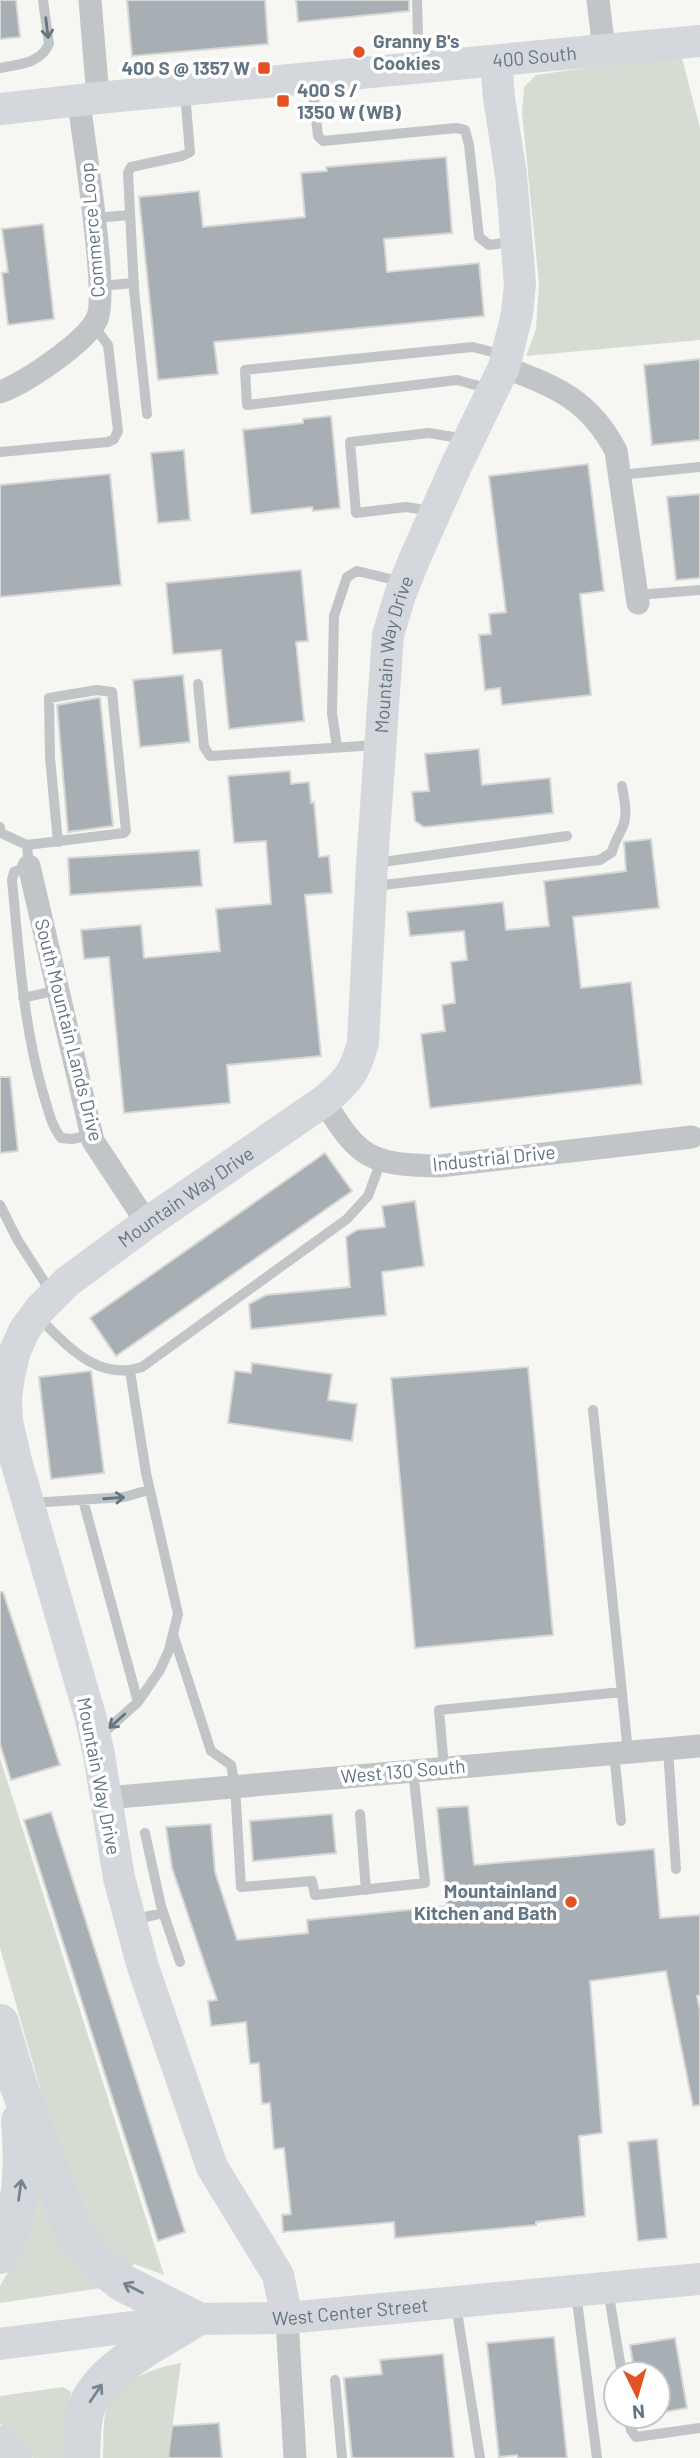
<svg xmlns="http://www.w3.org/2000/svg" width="700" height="2458" font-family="Barlow,sans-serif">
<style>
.green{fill:#d7dcd3}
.building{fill:#a7afb4;stroke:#d7d7d5;stroke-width:2}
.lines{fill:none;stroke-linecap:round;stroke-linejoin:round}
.lane{stroke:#c1c5c8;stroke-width:10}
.street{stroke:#c1c5c8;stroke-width:23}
.secondary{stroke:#d4d8dc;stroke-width:32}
.highway{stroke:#d4d8dc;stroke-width:38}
.oneway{stroke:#647583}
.oneway2{stroke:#758490}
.poi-dot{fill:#e25225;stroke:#fff;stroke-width:2.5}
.labels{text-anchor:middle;stroke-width:7;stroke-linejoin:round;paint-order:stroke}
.poi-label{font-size:19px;font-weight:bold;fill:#647583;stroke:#fff;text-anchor:start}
.street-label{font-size:19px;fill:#647583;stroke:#fff}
</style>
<rect width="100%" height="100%" fill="#f6f6f2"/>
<path class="green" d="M681,54l19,74v212l-174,16 10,-27 3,-45 -17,-172 2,-25 12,-12z
M0,1758l164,517 -30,-11 -4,4 -19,-12 -38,-52 -73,-256z
M39,2191l69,96 -108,16v-17l20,-35z
M181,2363l-13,95h-65c1,-16 -1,-36 4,-51 9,-26 49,-40 74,-44z
M63,2387l8,5 -7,66h-31l-33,-34v-28z"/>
<path class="building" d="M0,0h16l4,37 -20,2z
M127,0h138l3,44 -136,12z
M296,0h113v11l-111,11z
M446,157l6,76 -68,6 3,33 92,-9 5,53 -270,26 4,32 -60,6 -19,-183 60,-6 4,36 102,-10 -4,-44 26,-2 -1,-4z
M43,224l11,95 -46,6 -6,-52 6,-1 -6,-43z
M700,359v81l-48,5 -8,-80z
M331,416l9,92 -27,3 -1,-4 -61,7 -8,-84 60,-7v-4z
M184,450l6,70 -32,3 -7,-70z
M588,464l16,127 -24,3 11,101 -89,10 -2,-17 -15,2 -6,-55 12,-1 -2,-20 17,-2 -17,-136z
M110,474l11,111 -121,12v-112z
M700,494v84l-24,2 -9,-83z
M301,570l7,71 -12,1 8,79 -75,8 -8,-79 -48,4 -7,-71z
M183,675l7,67 -50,5 -7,-67z
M97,698h3l13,128 -45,6 -11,-127z
M479,749l3,36 68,-7 3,35 -129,14 -9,-6 -3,-29 17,-1 -4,-37z
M290,771l1,13 18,-2 2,21 3,-1 5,55 10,-1 3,37 -27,2 16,161 -94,9 3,38 -106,10 -15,-156 -25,2 -3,-29 60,-5 3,33 76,-7 -4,-42 55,-5 -5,-63 -32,2 -6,-67z
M651,839l8,69 -86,9 8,71 50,-6 11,102 -212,24 -9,-74 24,-3 -3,-26 13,-2 -4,-41 16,-2 -3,-29 -54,5 -3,-24 96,-10 3,28 43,-4 -5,-45 82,-10 -2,-29z
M199,850l3,36 -132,9 -2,-37z
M0,1077h10l8,74 -18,2z
M325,1153l27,38 -236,165 -26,-38z
M415,1201l9,65 -42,6 4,43 -135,14 -2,-25 17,-9 84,-8 -4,-50 11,-7 28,-3 -3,-21z
M252,1363l80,11 -4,26 29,4 -5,37 -124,-18 7,-52 16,2z
M528,1367l25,268 -138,13 -24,-270z
M91,1371l13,102 -53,6 -12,-102z
M0,1592h3l57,173 -49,15 -11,-36z
M468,1806l6,59 180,-16 6,69 40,-3v80l-3,1 3,15v94l-7,1 -27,-135 -76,10 12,152 -23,3 6,80 -49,6v3l-141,13 -1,-16 -111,10 -1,-17 9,-1 -7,-66 -10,1 -4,-46 -8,1 -3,-41 -9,1 -4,-42 -35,4 -3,-25 9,-1 -45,-132 -6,-41 45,-3 4,48 22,68 71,-7 -1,-13 140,-14 -10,-98z
M51,1812l134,420 -27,9 -134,-421z
M332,1814l4,39 -83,8 -3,-40z
M657,2139l10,99 -29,3 -10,-99z
M554,2337l13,121h-49l-1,-3 -18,2 -12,-114z
M675,2338l12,70 -29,5v-39h-23l-5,-29z
M443,2354l11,104h-102l-8,-80 38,-4 -2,-14z
M219,2423l3,35h-54l4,-32z"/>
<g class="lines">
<path class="lane" d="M417,0l1,36 4,29
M0,68c19,-4 40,-4 49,-24l-6,-44
M312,81l6,55 5,5 133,-13 9,2 4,15 10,92 10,8 24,-3
M94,218l36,-3
M100,286l34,-3
M490,389l-33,-9 -210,25 -2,-35 228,-23 30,8
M147,414l-13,-124 -6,-117 3,-6 51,-11 8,-4 -5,-59
M0,452l108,-10 6,-3 4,-8 -10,-86 -15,-20
M620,475l80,-8
M432,511l-26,-4 -50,6 -6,-71 79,-9 37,6
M637,595l63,-5
M198,684l6,63 6,9 167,-11
M337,747l-5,-34 2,-97 13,-39 10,-6 46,11
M0,827l1,6 26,12
M58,842l-8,-84 -1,-60 48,-8 15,2 14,139 -2,2 -97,12 2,21 -15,6 -2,8c7,72 11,144 31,213 5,16 8,32 18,45l11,1 19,-4
M376,863l191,-27
M374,886l226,-26 12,-8c2,-10 7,-16 11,-26 5,-12 1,-27 -1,-40
M23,998l35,-8
M0,1205l17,34 34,53
M38,1317c29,28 59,65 104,50l205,-148 21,-23 13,-35
M593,1410l35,342
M83,1500l55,202
M31,1503l93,-6 25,-7
M173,1634l38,117 20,14 4,21 6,101 71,-6 3,14 110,-12 -12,-113
M100,1736l38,-34 22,-32 9,-20 9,-36 -32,-141 -16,-102
M668,1749l8,120
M614,1753l7,68
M444,1768l-5,-58 183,-18
M360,1814l6,76
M145,1833l16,73 19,56
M132,1920l31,-7
M608,2290l14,84
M576,2293l21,165
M456,2305l24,153
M335,2380l7,78
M628,2416l3,14 5,7 64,-9"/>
<path class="street" d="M90,0l8,98
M598,0l6,50
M504,367c52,20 85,32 112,84l22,152
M0,392c25,-9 85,-49 97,-73 12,-25 -14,-181 -18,-217
M29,866l64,275 54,82
M324,1101c36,59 46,63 115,65l253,-29
M106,1798l594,-52
M287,2318l8,140"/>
<g class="secondary">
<path id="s1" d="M0,109l98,-11 602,-57"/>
<path id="s2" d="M287,2318l-9,-43 -66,-108 -69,-200 -24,-89 -20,-123 -8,-36 -75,-258 -9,-40 -1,-23 3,-22 6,-25 10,-22 15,-20 27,-27 80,-59 177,-122c23,-19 31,-28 39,-58l9,-179 16,-229 12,-40 14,-35 42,-94 48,-99 13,-53 3,-30 -9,-109 -12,-77 -3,-37"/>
<path id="s3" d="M0,2344l194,-25 93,-1 413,-39"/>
</g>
<path class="highway" d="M0,2023l18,61 57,152 20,24 26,22 73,37
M0,2255c23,-50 24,-81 20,-134
M0,2445l13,13
M81,2458c1,-16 0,-34 5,-49 14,-41 74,-68 108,-90"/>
</g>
<defs><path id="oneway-shaft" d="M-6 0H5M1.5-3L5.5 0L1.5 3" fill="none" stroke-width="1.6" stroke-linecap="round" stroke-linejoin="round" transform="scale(1.75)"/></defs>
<g class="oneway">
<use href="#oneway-shaft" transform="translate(47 28) rotate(83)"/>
<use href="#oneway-shaft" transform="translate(114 1498) rotate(-4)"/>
<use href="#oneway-shaft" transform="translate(117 1721) rotate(138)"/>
</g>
<g class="oneway2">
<use href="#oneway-shaft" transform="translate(20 2190) rotate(-82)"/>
<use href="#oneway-shaft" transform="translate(133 2288) rotate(-153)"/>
<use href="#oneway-shaft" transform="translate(96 2393) rotate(-56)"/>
</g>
<g class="poi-dot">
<circle cx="359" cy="52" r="7"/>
<rect x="257" y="61" width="14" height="14" rx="3.5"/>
<rect x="276" y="94" width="14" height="14" rx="3.5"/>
<circle cx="571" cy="1902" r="7"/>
</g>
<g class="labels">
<g class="poi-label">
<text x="373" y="48">Granny B's<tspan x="373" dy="22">Cookies</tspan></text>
<text x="250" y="75" text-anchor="end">400 S @ 1357 W</text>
<text x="297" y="97">400 S /<tspan x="297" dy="22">1350 W (WB)</tspan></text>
<text x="557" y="1898" text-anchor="end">Mountainland<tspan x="557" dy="22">Kitchen and Bath</tspan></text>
</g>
<g class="street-label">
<text dy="7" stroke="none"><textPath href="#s1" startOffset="537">400 South</textPath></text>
<text transform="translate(92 230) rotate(-95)" y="7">Commerce Loop</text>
<text dy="7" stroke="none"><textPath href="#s2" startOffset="1880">Mountain Way Drive</textPath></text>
<text transform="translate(69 1030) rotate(76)" y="7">South Mountain Lands Drive</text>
<text transform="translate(494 1158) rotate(-6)" y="7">Industrial Drive</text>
<text dy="7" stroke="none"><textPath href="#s2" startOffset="1250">Mountain Way Drive</textPath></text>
<text transform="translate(403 1771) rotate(-5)" y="7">West 130 South</text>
<text transform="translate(99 1776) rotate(79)" y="7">Mountain Way Drive</text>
<text dy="7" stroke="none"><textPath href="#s3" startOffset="352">West Center Street</textPath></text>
</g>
</g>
<g transform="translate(637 2395) rotate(175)"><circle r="33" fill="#ffffff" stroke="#c1c8cd" stroke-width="2"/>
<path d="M0-5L12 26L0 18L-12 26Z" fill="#e25225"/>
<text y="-10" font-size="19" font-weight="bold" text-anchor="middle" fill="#647583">N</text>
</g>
</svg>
